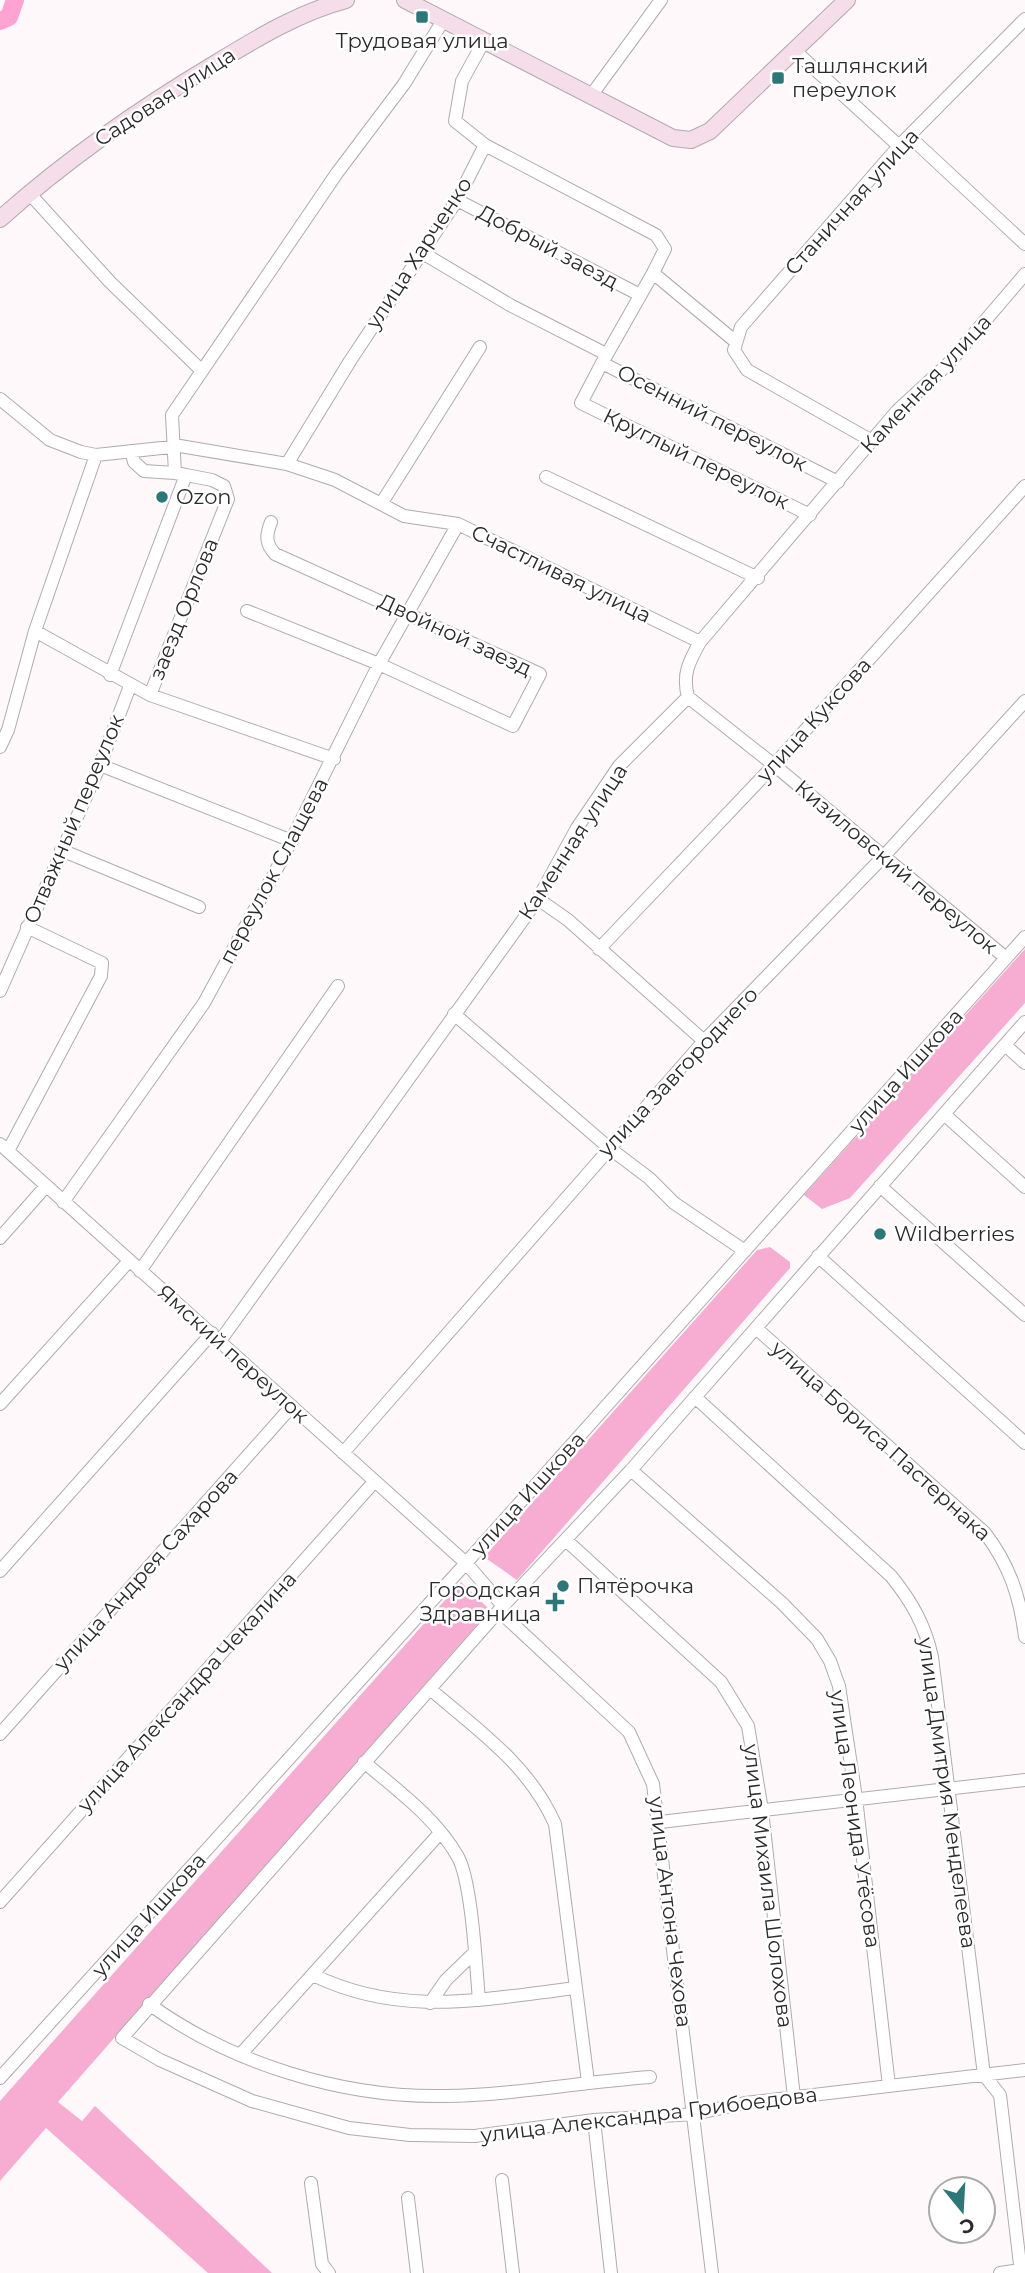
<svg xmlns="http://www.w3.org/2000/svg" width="1025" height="2273" font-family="Montserrat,sans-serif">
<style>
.forest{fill:#f7add2}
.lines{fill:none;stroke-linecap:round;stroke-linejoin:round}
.river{stroke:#ffa3d2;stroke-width:18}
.street-casing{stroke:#b0abad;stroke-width:14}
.secondary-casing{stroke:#b0abad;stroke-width:18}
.street{stroke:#fff;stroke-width:12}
.secondary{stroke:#f5dde9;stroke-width:16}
.poi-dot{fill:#2d7778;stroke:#fff;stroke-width:2.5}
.labels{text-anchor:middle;stroke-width:5;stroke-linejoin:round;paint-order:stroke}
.poi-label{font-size:21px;fill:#2c2b2b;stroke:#fff;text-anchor:start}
.street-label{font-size:21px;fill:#2c2b2b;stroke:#fff}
</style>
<rect width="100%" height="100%" fill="#fef8fb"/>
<path class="forest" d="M1025,949v54l-175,195 -28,11 -18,-14z
M770,1247l20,15v6l-273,312 -33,-23 273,-307z
M461,1582l29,28 -432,492 24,19 13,-15 177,167h-64l-162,-145 -46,53v-80z"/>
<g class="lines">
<path class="river" d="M0,21l9,-4 6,-17"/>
<defs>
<path id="street" d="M484,41l-22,40 -7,40 30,24 171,90 9,14 -12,24 83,69
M794,50l105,96
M590,97l71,-97
M909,136l116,108
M29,193l81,89 91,88
M457,200l183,95
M421,252l89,53 96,49
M653,273l-51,90 236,119
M602,363l-21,40 229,112
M0,399l50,41 31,12 15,3 84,-9 107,18 48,16 69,36 54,8 242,118
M872,441l-125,-71 -13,-20 7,-23 158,-181 126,-127
M131,451l3,11 10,9 31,2
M287,464l63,-103 107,-161 28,-55
M186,475l-11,-2 -3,-58 165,-242 67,-89 40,-65
M546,477l212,101
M381,504l99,-157
M247,611l132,53 134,62 27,-52 -265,-120c-10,-11 -9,-19 -4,-32
M35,631l115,64 184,64
M110,675l76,-200 26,5 12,6 4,13 -78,196
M688,697l86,68 232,193
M0,747l8,-17 27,-99 61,-176
M100,765l192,76
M61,850l138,57
M538,899l30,21 136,121
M599,949l175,-184 251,-279
M0,991l100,-226 30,-79
M454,1014l154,133 41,31 25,25 71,48
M1025,1022l-394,448 -128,136 -381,432 38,22 92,41 97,27 61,7 65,1 119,-16 100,-6 51,-11 280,-33
M1005,1045l20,18
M944,1114l81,73
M0,1144l466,419 37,43
M8,1151l93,-175 1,-13 -75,-36
M880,1186l145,129
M63,1202l141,-199 77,-142 98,-197 79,-140
M0,1238l46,-52
M818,1256l207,187
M140,1271l198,-285
M756,1328l229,205c25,33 35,64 40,104
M220,1341l318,-442 39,-71 42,-62 69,-69c-6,-23 1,-35 12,-55l197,-231 51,-47 77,-90
M695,1397l196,179c21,26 34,49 41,81l52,418 16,20 21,178
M0,1404l129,-143
M343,1453l361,-412 180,-185 141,-155
M631,1470l151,133 35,36 13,22 9,25 17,112 33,288
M567,1541l154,141 27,44 14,84 32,287
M0,1571l212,-238
M499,1611l130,121 24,52 59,489
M430,1689c48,41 99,76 125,135l33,258
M0,1734l292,-328
M364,1762c33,28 72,56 94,95 14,26 18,110 21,143
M660,1822l365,-42
M0,1902l374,-420
M313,1975c89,43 170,24 263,13
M430,2003l16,-23 29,-28
M149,2004c81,59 193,94 295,92 69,-1 137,-14 206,-19
M240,2055l200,-222
M0,2078l466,-515 559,-626
M594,2120l17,153
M502,2180l11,93
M311,2183l11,81 7,9
M408,2198l9,75
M1000,2273l21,-3"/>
<path id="secondary" d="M405,0l268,138 18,2 19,-9 137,-131
M0,219c67,-60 139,-110 216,-156 41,-25 84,-51 130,-63"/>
</defs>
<use href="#street" class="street-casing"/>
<use href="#secondary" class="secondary-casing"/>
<use href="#street" class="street"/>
<use href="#secondary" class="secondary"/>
</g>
<g class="poi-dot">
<rect x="415" y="10" width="14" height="14" rx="3.5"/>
<rect x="771" y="71" width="14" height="14" rx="3.5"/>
<circle cx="162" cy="497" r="7"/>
<circle cx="880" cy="1234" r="7"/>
<circle cx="563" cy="1586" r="7"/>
<path d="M551.5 1591.5h7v7h7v7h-7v7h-7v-7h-7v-7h7z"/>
</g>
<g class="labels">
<g class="poi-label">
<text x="422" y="48" text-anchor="middle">Трудовая улица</text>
<text x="792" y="73">Ташлянский<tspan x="792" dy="24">переулок</tspan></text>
<text x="176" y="504">Ozon</text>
<text x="894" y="1241">Wildberries</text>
<text x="577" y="1593">Пятёрочка</text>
<text x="541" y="1597" text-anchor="end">Городская<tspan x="541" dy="24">Здравница</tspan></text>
</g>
<g class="street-label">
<text transform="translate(165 97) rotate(-33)" y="7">Садовая улица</text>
<text transform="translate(852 202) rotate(-48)" y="7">Станичная улица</text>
<text transform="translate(548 247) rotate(28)" y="7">Добрый заезд</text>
<text transform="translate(419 253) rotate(-57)" y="7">улица Харченко</text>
<text transform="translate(926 384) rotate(-47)" y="7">Каменная улица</text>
<text transform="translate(712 418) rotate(27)" y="7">Осенний переулок</text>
<text transform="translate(696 459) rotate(26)" y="7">Круглый переулок</text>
<text transform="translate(561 574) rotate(26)" y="7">Счастливая улица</text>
<text transform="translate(184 609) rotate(-68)" y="7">заезд Орлова</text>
<text transform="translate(455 635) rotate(25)" y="7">Двойной заезд</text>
<text transform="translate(814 720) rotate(-48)" y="7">улица Куксова</text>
<text transform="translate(74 819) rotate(-67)" y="7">Отважный переулок</text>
<text transform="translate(573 842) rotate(-57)" y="7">Каменная улица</text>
<text transform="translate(896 867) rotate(40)" y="7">Кизиловский переулок</text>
<text transform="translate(274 871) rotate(-62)" y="7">переулок Слащева</text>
<text transform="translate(906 1071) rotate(-48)" y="7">улица Ишкова</text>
<text transform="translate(678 1072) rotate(-47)" y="7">улица Завгороднего</text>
<text transform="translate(233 1354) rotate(42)" y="7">Ямский переулок</text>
<text transform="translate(881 1441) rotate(42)" y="7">улица Бориса Пастернака</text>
<text transform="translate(528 1494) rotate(-48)" y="7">улица Ишкова</text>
<text transform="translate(146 1570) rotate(-48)" y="7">улица Андрея Сахарова</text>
<text transform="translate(187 1692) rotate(-48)" y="7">улица Александра Чекалина</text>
<text transform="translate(947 1793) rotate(82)" y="7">улица Дмитрия Менделеева</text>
<text transform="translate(855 1819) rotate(82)" y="7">улица Леонида Утёсова</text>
<text transform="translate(768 1886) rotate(83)" y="7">улица Михаила Шолохова</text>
<text transform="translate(670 1912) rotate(83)" y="7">улица Антона Чехова</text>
<text transform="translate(149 1915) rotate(-48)" y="7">улица Ишкова</text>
<text transform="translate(649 2115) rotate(-7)" y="7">улица Александра Грибоедова</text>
</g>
</g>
<g transform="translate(962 2210) rotate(162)"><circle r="33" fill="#ffffff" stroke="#abaaaa" stroke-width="2"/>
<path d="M0-5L12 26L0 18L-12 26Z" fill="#2d7778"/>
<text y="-10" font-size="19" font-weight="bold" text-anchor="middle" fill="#2c2b2b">С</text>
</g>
</svg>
